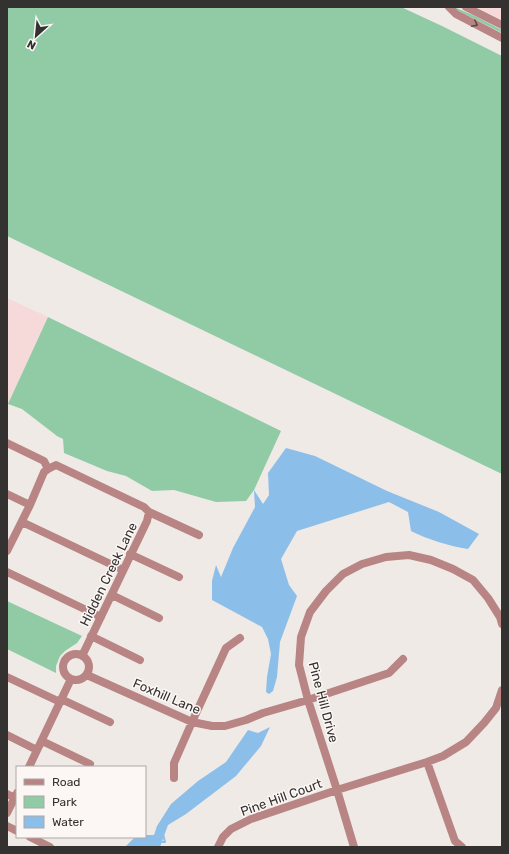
<svg xmlns="http://www.w3.org/2000/svg" width="509" height="854" font-family="Rubik,sans-serif">
<style>
.industrial{fill:#f5dad9}
.green{fill:#90cba6}
.water{fill:#8cbeea}
.lines{fill:none;stroke-linecap:round;stroke-linejoin:round}
.stream{stroke:#8cbeea;stroke-width:2}
.minor{stroke:#b88584;stroke-width:8}
.oneway{stroke:#5c4b49}
.labels{text-anchor:middle;stroke-width:3;stroke-linejoin:round;paint-order:stroke}
.street-label{font-size:13px;fill:#343230;stroke:#fcf7f4}
</style>
<rect width="100%" height="100%" fill="#efeae6"/>
<path class="industrial" d="M476,7h26v13z
M7,298l41,19 -41,89z"/>
<path class="green" d="M7,7h394l41,19 60,30v418l-495,-238z
M451,7h3l21,9 27,14v3z
M48,317l233,114 -27,59 -8,11 -30,1 -42,-12 -22,1 -26,-15 -19,-5 -43,-18 -1,-14 -6,-3 -35,-27 -14,-5z
M7,601l75,35 -5,7 -12,8 -5,5 -4,10v7l-49,-24z"/>
<path class="water" d="M286,448l29,8 72,35 52,21 40,22 -11,15c-19,-3 -39,-9 -57,-18l-3,-19 -19,-10 -92,29 -16,28 8,26 8,11 -17,46 -3,35 -4,14 -4,3 -3,-2 1,-15 4,-23 -3,-15 -6,-12 -50,-27v-19l4,-16 5,12 12,-29 22,-41 -1,-17 9,14 6,-9 -1,-22z
M270,727l-9,19 -25,30 -50,38 -18,11 -8,22h-35l10,-10h10v-2h9l3,-9 14,-22 27,-23 28,-19 22,-32 10,3z"/>
<g class="lines">
<path class="stream" d="M160,842h5l-2,-8"/>
<path class="minor" d="M449,7l7,7 46,24
M466,7l36,18
M7,443l37,18 4,8
M7,494l23,11
M149,512l50,23
M22,522l101,48
M7,551l23,-46 14,-33 4,-3 8,-4 88,42 5,5 -2,9 -65,135
M130,554l49,23
M7,572l94,45
M112,595l47,23
M91,636l49,24
M63 667a13 13 0 1 1 26 0a13 13 0 1 1-26 0Z
M87,675l105,47 20,4h13l21,-6 17,-7 45,-13 81,-27 14,-14
M7,677l53,25
M61,699l49,23
M7,735l30,15
M42,741l48,23
M427,762l28,79 7,6
M29,767l42,-88
M174,778v-15l18,-41 34,-74 14,-10
M7,794l8,4
M7,813l10,-20
M7,826l10,5
M30,837l20,10
M218,847l5,-10 8,-8 20,-10 86,-29 90,-28 16,-6 23,-14 18,-19 12,-15 6,-18
M354,847l-17,-57 -29,-90 -9,-35 2,-28 9,-25 16,-21 17,-17 19,-10 24,-7 23,-2 22,5 22,9 20,11 15,18 12,19 2,7"/>
</g>
<defs><path id="oneway-chevron" d="M-2-3.5L2.5 0L-2 3.5" fill="none" stroke-width="1.6" stroke-linecap="round" stroke-linejoin="round"/></defs>
<use class="oneway" href="#oneway-chevron" transform="translate(475 24) rotate(27)"/>
<g class="labels">
<g class="street-label">
<text transform="translate(108 574) rotate(-64)" y="5">Hidden Creek Lane</text>
<text transform="translate(167 696) rotate(23)" y="5">Foxhill Lane</text>
<text transform="translate(324 702) rotate(75)" y="5">Pine Hill Drive</text>
<text transform="translate(281 797) rotate(-20)" y="5">Pine Hill Court</text>
</g>
</g>
<rect width="509" height="854" fill="none" stroke="#343230" stroke-width="16"/>
<rect x="16" y="766" width="130" height="72" fill="#fcf7f4" stroke="#aca8a6"/>
<rect x="24" y="779" width="20" height="6" fill="#b88584" stroke="#aca8a6"/>
<text x="52" y="786" font-size="12" fill="#343230">Road</text>
<rect x="24" y="796" width="20" height="12" fill="#90cba6" stroke="#aca8a6"/>
<text x="52" y="806" font-size="12" fill="#343230">Park</text>
<rect x="24" y="816" width="20" height="12" fill="#8cbeea" stroke="#aca8a6"/>
<text x="52" y="826" font-size="12" fill="#343230">Water</text>
<g transform="translate(36 36) rotate(207)" stroke="#fcf7f4" stroke-width="3" paint-order="stroke">
<path d="M0-3L7 15L0 10L-7 15Z" fill="#343230"/>
<text y="-6" font-size="11" font-weight="bold" text-anchor="middle" fill="#343230">N</text>
</g>
</svg>
